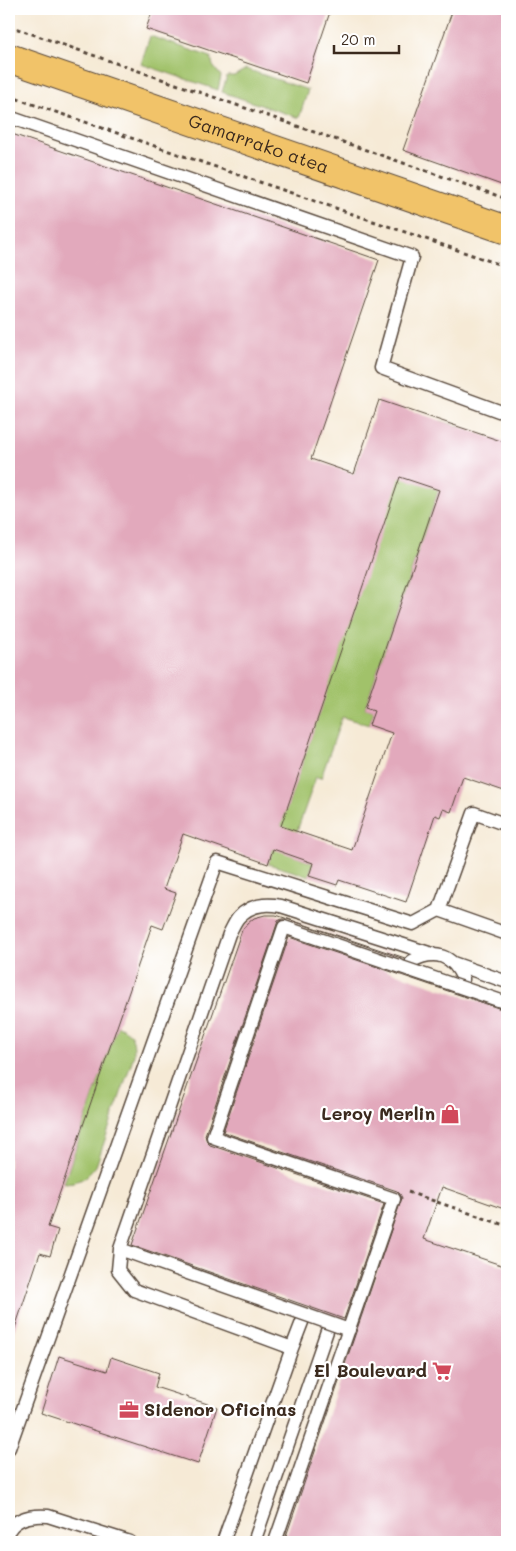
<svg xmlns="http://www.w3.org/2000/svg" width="516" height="1551" font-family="Mali,sans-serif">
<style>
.green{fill:#a1c26a;stroke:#6e7644}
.building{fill:#e2a9bc;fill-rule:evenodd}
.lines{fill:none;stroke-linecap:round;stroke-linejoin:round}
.service-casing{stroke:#57473a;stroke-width:15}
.primary-casing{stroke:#57473a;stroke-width:30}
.path{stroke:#57473a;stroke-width:3;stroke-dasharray:4 4;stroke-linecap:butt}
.service{stroke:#fff;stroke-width:12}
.primary{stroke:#f1c369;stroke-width:28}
.service-bridge-casing{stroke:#57473a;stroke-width:15;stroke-linecap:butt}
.path-bridge{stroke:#57473a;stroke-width:3;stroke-dasharray:4 4;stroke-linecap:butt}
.service-bridge{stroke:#fff;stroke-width:12}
.labels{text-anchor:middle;stroke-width:4.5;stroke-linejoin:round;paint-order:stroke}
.street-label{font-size:18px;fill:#3b2a1e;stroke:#fff}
.poi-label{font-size:18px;font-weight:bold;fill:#3b2a1e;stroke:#fff;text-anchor:end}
</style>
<rect width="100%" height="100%" fill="#fff"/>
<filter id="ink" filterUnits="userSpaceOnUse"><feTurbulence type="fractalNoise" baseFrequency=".02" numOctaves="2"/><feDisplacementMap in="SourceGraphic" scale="10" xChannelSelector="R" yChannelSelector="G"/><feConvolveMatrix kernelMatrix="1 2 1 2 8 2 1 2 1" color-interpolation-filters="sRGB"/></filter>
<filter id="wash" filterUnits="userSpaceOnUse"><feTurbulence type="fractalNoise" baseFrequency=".0096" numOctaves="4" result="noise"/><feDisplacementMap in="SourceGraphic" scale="20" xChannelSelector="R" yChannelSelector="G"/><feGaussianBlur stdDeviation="1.12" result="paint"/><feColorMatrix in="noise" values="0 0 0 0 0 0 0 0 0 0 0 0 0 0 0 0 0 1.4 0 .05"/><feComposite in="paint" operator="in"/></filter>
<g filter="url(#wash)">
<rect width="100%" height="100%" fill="#f6ead6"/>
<path class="green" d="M150,36l61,21 2,9 8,10 -3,14 -77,-26z
M246,69l62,21 -9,28 -77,-26 5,-16h7z
M441,421l19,6 -95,281 9,3 -5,14 -27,-8 -21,61 -5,-1 -27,77 24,9 -4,13 -41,-12 127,-376 -41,-14 4,-12z
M117,1026c16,5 17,13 17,29l-38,111c-11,13 -15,16 -32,17z"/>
<g id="blocks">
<path class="building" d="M153,9h178l-25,74 -160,-54z
M453,9h54v178l-104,-37z
M9,133l370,127 -68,199 43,15 25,-74 128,43v349l-44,-15 -12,35 -8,-3 -3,8 -5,-2 -29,87 -67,-22 -2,5 -28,-9 4,-13 -40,-14 -5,15 -85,-30 -19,55 12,4 -13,36 -11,-4 -104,302 10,3 -8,26 -10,-3 -28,84 -3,-1zM400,477l39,13 -74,218 9,3 -5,14 23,8 -40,117 -71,-24z
M265,915h11l129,43 -1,1 -117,-40h-5l-4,2 -73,214 2,7 3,3 174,59 -40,115 -212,-74 110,-315 5,-6 7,-6z
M289,937l218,74v199l-65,-23 -18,52 83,28v275h-223l118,-344 -2,-4 -3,-3 -174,-59z
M59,1356l48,15 4,-14 48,16 -4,14 62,20 -19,57 -157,-51z"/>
</g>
</g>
<g filter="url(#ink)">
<use href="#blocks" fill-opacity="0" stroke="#57473a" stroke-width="1"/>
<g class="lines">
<defs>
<path id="service" d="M9,117l403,140 -31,111 126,46
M507,825l-33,-12 -35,97 68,24
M412,961c23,-12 41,-6 51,18
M453,963l54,19
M120,1249l25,9
M292,1348l10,-26
M9,1448l208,-586 196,62 26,-14
M9,1530c8,-13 25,-15 39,-14l82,26
M223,1542l69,-194 -158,-58 -16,-20 2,-21 109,-315c3,-5 6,-13 10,-17 11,-12 27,-14 42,-11l151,48
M254,1542l73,-211"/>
<g id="primary">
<path id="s1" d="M9,58l498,172"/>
</g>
</defs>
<use href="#service" class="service-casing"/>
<use href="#primary" class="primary-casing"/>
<path class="path" d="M9,26l498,173
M9,96l498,171
M437,1202l70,24"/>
<use href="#service" class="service"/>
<use href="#primary" class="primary"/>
<defs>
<path id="service-bridge" d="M145,1258l204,72
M275,1542l119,-343 -181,-62 71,-210 223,76"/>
</defs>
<use href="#service-bridge" class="service-bridge-casing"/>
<path class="path-bridge" d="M408,1192l29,10"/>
<use href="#service-bridge" class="service-bridge"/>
</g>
</g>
<defs>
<symbol id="shop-bare" viewBox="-9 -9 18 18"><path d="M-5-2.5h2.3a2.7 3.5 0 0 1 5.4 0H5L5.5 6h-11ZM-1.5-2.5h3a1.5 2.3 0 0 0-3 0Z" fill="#d1495b" stroke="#fff" stroke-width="2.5" paint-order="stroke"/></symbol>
<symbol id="supermarket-bare" viewBox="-9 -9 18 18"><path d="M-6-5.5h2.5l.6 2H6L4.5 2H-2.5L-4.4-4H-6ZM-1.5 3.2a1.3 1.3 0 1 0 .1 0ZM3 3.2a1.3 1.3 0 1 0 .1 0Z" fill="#d1495b" stroke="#fff" stroke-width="2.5" paint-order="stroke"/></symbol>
<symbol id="office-bare" viewBox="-9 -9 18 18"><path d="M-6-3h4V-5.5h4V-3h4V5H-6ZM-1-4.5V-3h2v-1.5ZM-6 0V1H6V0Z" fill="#d1495b" stroke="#fff" stroke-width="2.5" paint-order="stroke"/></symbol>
</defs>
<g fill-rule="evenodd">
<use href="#shop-bare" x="436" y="1100" width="28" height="28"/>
<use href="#supermarket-bare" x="428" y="1357" width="28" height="28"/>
<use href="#office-bare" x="115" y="1396" width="28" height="28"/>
</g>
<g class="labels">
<g class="street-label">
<text dy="6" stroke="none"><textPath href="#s1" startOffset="264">Gamarrako atea</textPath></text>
</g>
<g class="poi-label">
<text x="435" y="1120">Leroy Merlin</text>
<text x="427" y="1377">El Boulevard</text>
<text x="144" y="1416" text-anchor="start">Sidenor Oficinas</text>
</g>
</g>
<rect width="516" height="1551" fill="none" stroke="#fff" stroke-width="30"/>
<path d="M334 45v8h65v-8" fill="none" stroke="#3b2a1e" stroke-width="2.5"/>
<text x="341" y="45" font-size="15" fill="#3b2a1e" stroke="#ffffff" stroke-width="4" paint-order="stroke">20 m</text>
</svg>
